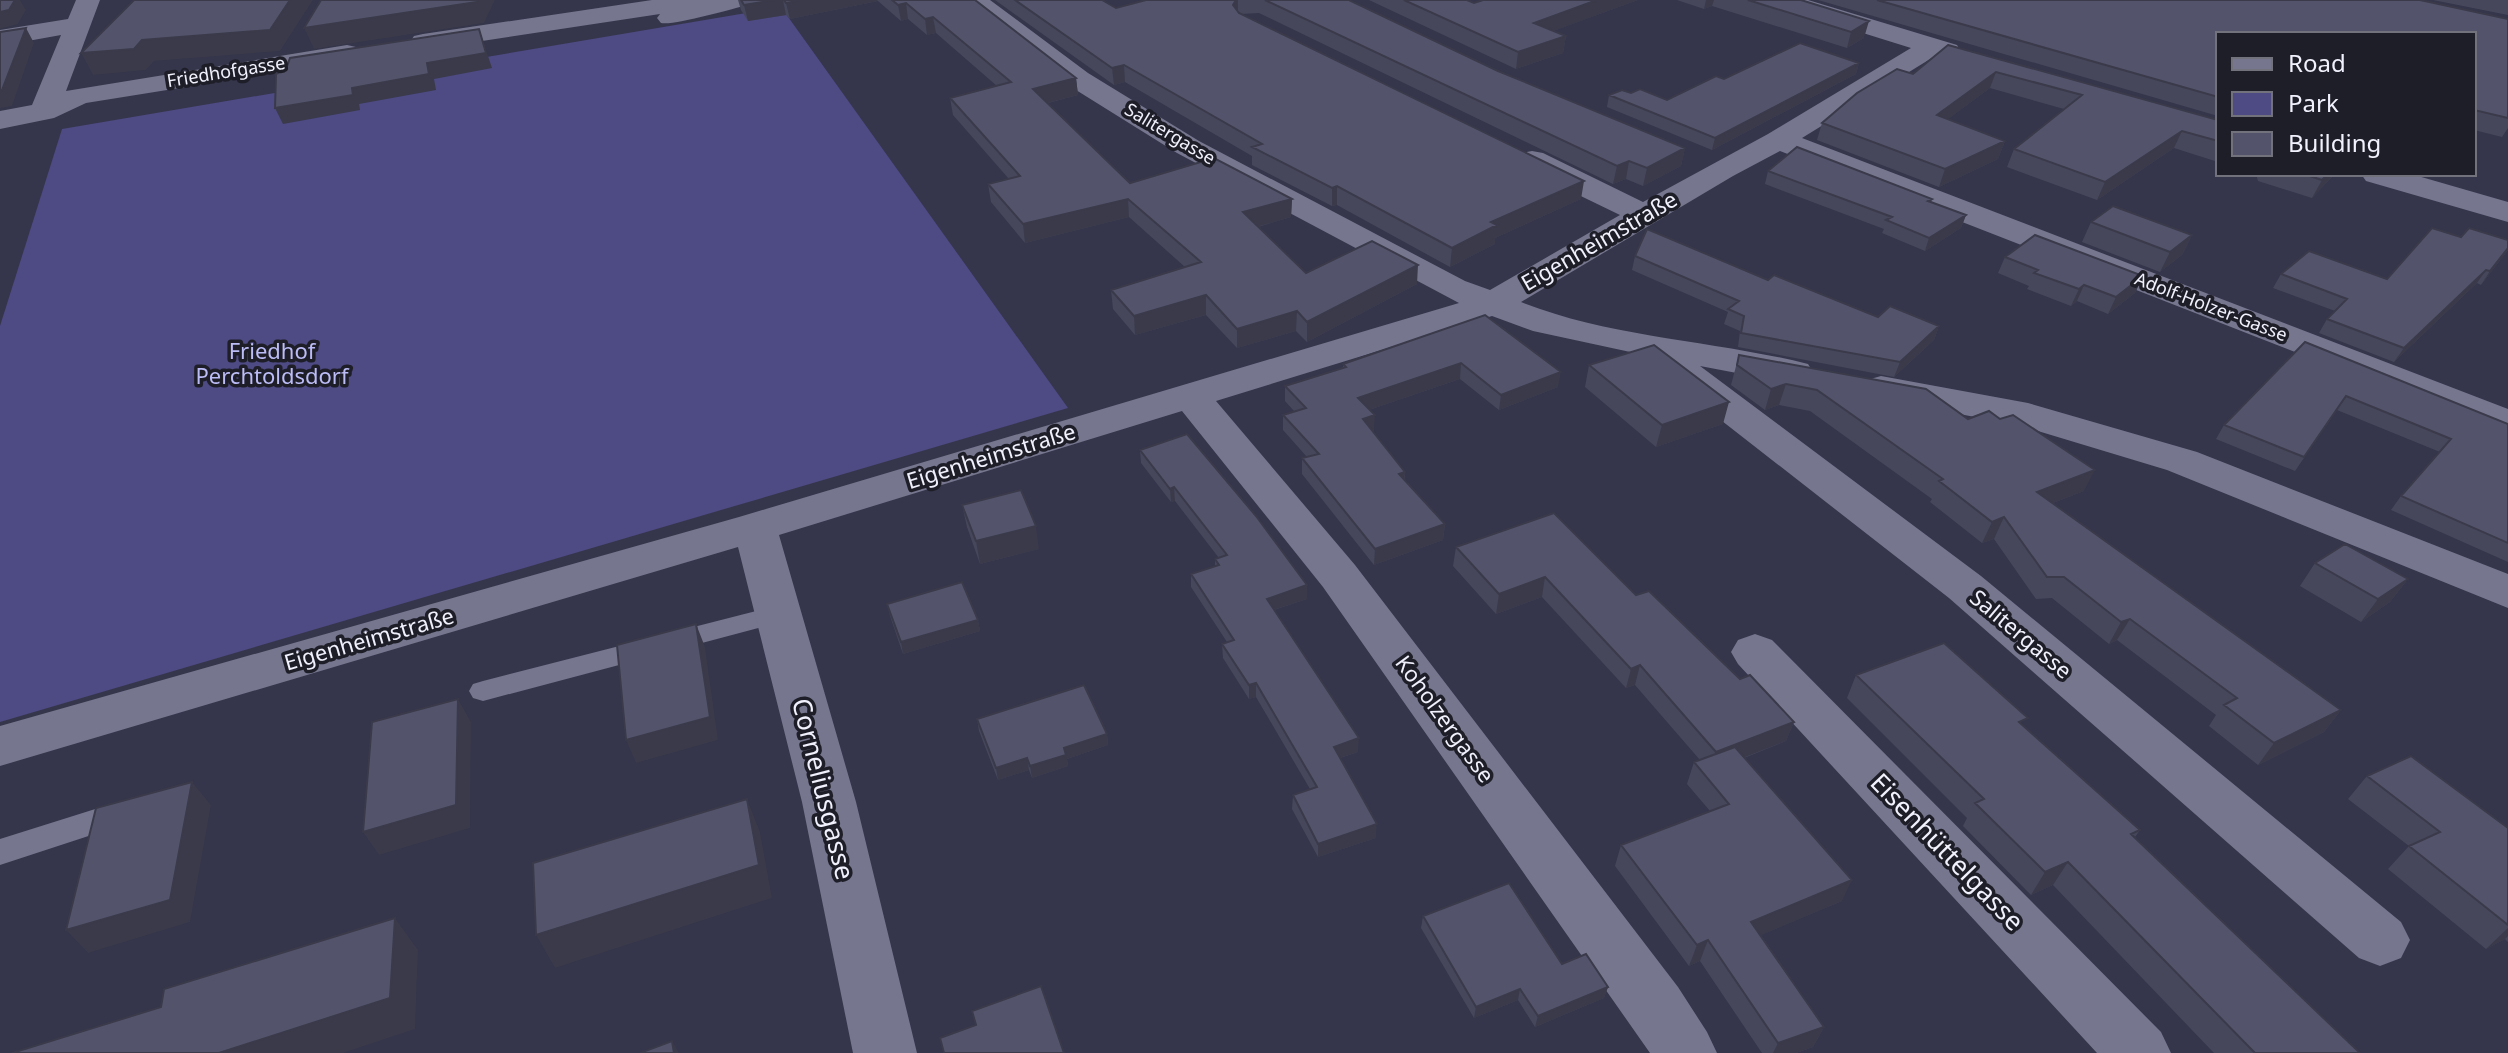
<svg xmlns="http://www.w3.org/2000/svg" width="2508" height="1053" font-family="'Noto Sans',sans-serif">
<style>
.green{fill:#4e4a83}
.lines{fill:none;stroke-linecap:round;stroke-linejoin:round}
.service{fill:#76768f;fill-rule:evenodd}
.minor{fill:#76768f;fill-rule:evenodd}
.wall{fill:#47475c}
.shaded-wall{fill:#3a3a4b}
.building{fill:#53536b;stroke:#3a3a4b;stroke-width:2}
.labels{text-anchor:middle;stroke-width:7;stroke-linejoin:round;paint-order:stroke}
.far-street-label{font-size:18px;fill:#f1f1fd;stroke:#1e1e28}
.street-label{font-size:22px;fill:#f1f1fd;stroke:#1e1e28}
.park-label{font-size:22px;fill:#bcbcf7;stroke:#1e1e28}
.near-street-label{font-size:26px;fill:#f1f1fd;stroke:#1e1e28}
</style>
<rect width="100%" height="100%" fill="#35354b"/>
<path class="green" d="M781,7l287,401 -1068,314v-396l62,-197z"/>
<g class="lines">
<path class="service" d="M776,606l9,3 4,6 -4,6 -302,80 -10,-3 -4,-7 4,-7 10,-3z
M108,805l11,3 4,9 -4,9 -119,39v-26z"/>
<path class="minor" d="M76,0h24l-34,91 281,-46 9,2 4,6 -4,6 -9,2 -261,42 -32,15 -54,11v-18l32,-6 29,-70 -61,11v-16l68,-11z
M652,0h99l-3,5c-17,4 -75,21 -87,18l-4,-5 3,-4 -237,36 -9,-2 -4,-6 4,-6 9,-2z
M962,0h28l98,73 111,68 266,140 25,9 130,-75 -99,-48 -4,-7 4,-7 11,-2 11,2 100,49 125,-68 143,-86 -138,-43 -3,-5h38l149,45 4,6 -4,6 -9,2 -13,-3 -133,82 706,271v26l-728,-284 -47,25 -212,126c91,36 192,38 287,62l5,8 -5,8 -14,4 -94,-18 281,210 420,346 9,18 -9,18 -21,8 -21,-8 -410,-360 -282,-220 -5,-8 10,-9 -139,-30 -41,-15 -276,85 139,164 323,422 29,45 10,21h-67l-327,-466 -141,-176 -403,124 77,267 61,251h-64l-51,-251 -64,-255 -738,219v-40l739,-209 720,-214 -282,-150 -109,-68z
M2361,174h50l97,28v20l-142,-41z
M1881,376l147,27 169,49 311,122v34l-341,-138 -146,-44 -154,-30 -5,-8 5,-8z
M1755,634l17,6 389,392 10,21h-74l-359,-389 -7,-12 7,-12z"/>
</g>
<path class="wall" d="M738,0h237l101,78 2,17 -30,8 82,80 162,16 -1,18 -33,10 48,46 111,11 -110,58 -11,-11 -59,17 -31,-33 -71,20 -22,-26 -2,-19 74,-23 -56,-50 -104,26 -34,-41 -3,-18 21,-5 -56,-64 -3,-17 47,-12 -61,-53 -9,2 -19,-16 -7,2 -23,-20 -88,18 -4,-4 -38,6 -7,-11z
M995,0h107l14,8 30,-8h203l149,71 187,77 -4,18 -38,20 -17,-7 -13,5 -354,-171 -18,1 340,185 -86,39v6l-45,23 -113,-62 -5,1 -80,-41v-9l-127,-74 -11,3z
M1369,0h98l7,3 164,-3 -85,31 13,5 -3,17 -47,16z
M1677,0h124l63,38 -17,10 -135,-42 -8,3z
M1818,0h602l88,19v109l-6,9 -28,-7v-96h-256v82z
M2433,0h75v15z
M1948,45l270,75v42l-44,-14 -77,52 -90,-33 7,-18 50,-40 -74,-21 -42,31 57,22 -7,18 -59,28 -122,-47 5,-17 91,-49z
M1859,63l-3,11 -144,76 -105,-43 2,-12 22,-2 36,7 57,-21z
M1768,171l164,28 -1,3 35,13 -5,13 -36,23 -43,-18 2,-4 -119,-45z
M2256,174h79l-23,24 -54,-17z
M2091,222l101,13 -10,20 -22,17 -78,-30z
M2461,237l47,3v10l-27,35 -4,-2 -83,79 -75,-29 8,-14 8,-8 -62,-23 8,-14 106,5z
M1635,256l133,24 110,37 61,9 -5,14 -40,37 -156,-30 2,-16 -16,-7 4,-12 -96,-42z
M2005,257l138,19 -8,17 -27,21 -31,-13 -6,5 -44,-17 2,-3 -31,-13z
M1485,315l73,72 -59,23 -39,-31 -91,31 4,21 32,41v8l40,44 -2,16 -69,25 -72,-91v-16l5,-1 -24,-27v-15l11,-4 -9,-10v-15l58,-18v-4z
M2305,342l203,82v138l-117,-52 10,-14 39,-44 -103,-42 -42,61 -79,-32 8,-14z
M1739,355l229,64 116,72 -31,12 288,207 -17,22 -66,33 -49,-39 7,-11 -99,-75 -8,4 -57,-46 -16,1 -42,-60 -12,4 -52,-41 2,-3 -122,-88 -31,-6 -14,5 -34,-25z
M1589,365l134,59 -67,23 -71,-60z
M1140,450l167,149 -33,11 84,142 -18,6 36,80 -58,19 -26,-48 1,-14 17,-6 -54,-92 -7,2 -26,-41 -1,-14 5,-2 -36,-55v-13l24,-8v-7l4,-1 -44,-57 -4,1 -30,-39z
M962,505l77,44 -59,15 -13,-37z
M1456,547l180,48 158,127 -8,19 -42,17 98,143 -81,34 63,92 -11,20 -17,6h-34l-62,-92 -11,5 -74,-100 6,-21 89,-34 -23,-27 7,-22 6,-2 -65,-75 -9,3 -84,-91 -46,17 -43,-48z
M2315,563l93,16 -18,23 -29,20 -61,-36z
M887,604l91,16 2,11 -77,23 -13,-38z
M1856,675l168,51 116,104 -5,7 225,216h-146l-161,-168 -22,10 -68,-69 4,-8 -120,-120z
M977,719l130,15 1,11 -41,14 1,7 -36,12 -3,-8 -31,10 -19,-49z
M2367,776l141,52v114l-3,-3 -19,10 -98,-80 21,-23 -61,-47z
M1423,916l139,48 46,23 -4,11 -69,29 -17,-27 -44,18 -53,-90z"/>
<path class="shaded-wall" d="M15,0h5l6,10 -8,14 -18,5v-17z
M290,0h23l-33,51 -126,10 -8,9 -53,5 -12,-22 61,-13z
M478,0h17l-11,23 -170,26 -10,-21z
M775,0h8l3,15 -38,6 -4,-16z
M803,0h74l1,1 -88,18 -4,-16z
M1236,0h2v14l-5,-9z
M1597,0h41l-106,39 2,-16z
M1706,0h8l-2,6 -8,3z
M906,3l2,16 -7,2 -3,-16z
M933,17l3,16 -9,2 -2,-16z
M1869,21l-5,17 -17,10 4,-16z
M26,28l8,15 -22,63 -12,2v-17z
M479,29l13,39 -58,11 2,11 -77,14 1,6 -77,14 -8,-16 152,-45z
M1566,36l-3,17 -47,16 2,-17z
M1859,63l-3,11 -144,76 3,-12z
M1124,65l1,17 -11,3 -2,-17z
M1996,72l-6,16 -59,44 6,-17z
M1076,78l2,17 -43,11 -2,-17z
M2182,131l-8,17 -77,52 8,-18z
M2005,141l-7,18 -59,28 6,-18z
M1685,148l-4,18 -38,20 4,-18z
M1629,161l-3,18 -13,5 4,-18z
M2328,174h7l-23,24 10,-18z
M1584,181l-3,18 -86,39v6l-45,23 2,-19 39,-26z
M1337,186v19l-5,1v-18z
M1128,199l1,18 -104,26 -2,-19z
M1292,199l-1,18 -48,14v-19z
M1966,215l-5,13 -36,23 4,-13z
M2192,235l-10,20 -22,17 10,-20z
M2508,248l-4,7 -23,30 9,-14z
M1418,265l-1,19 -110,58v-20z
M2486,270l-9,13 -83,79 10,-14z
M2143,276l-8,17 -27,21 8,-17z
M2084,285l-7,16 -6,5 8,-17z
M1206,295v20l-71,20 -1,-19z
M1297,311l-1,20 -59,17v-19z
M1939,326l-5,14 -40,37 6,-15z
M1461,363l-1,16 -103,35 1,-16z
M1561,372l-3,15 -59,23 2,-15z
M1786,384l-7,21 -14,5 6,-21z
M1729,402l-6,22 -67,23 6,-22z
M1375,415l-1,16 -12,3 1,-15z
M2095,470l-11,21 -57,22 10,-21z
M1405,472l-1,15 -5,-13z
M1174,487l1,14 -4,1 -1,-13z
M2004,517l-10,22 -12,4 10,-21z
M1445,524l-2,16 -69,25 1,-16z
M1036,526l3,23 -59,15 -4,-23z
M1545,577l-3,20 -46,17 3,-20z
M2408,579l-18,23 -29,20 17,-23z
M1307,585v14l-40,13v-13z
M2130,619l-13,21 -8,4 12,-22z
M978,620l2,11 -77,23 -2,-12z
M696,624l9,23 13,93 -82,23 -10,-23z
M1640,665l-5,20 -9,3 5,-19z
M1256,683v14l-7,2v-14z
M458,699l13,23 -1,106 -91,27 -16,-23z
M2341,710l-17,22 -66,33 16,-22z
M1794,722l-8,19 -77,30 7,-19z
M1107,734l1,11 -41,14 1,7 -36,12 -2,-12 34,-18z
M1359,738l-1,14 -25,8 1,-13z
M1027,758l2,12 -31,10 -2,-12z
M192,782l19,23 -21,117 -102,31 -22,-23z
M747,799l13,33 12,66 -217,70 -19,-33z
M1377,824l-1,14 -58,19v-13z
M2068,862l-15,23 -22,10 14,-23z
M1852,880l-10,21 -99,42 8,-21z
M395,918l23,32 -3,79 -72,24h-124z
M2508,928v8l-3,3 -19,10z
M1708,940l-8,21 -11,5 8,-21z
M1608,987l-4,11 -69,29 3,-11z
M1520,989l-2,11 -44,18 2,-11z
M1824,1027l-11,20 -17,6h-23l5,-10z
M672,1041l7,12h-5z"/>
<path class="building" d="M0,0h15l-6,10 -9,2z
M134,0h156l-20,30 -128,10 -8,9 -53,4z
M321,0h157l-1,2 -173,26z
M741,0h34l-31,5z
M784,0h19l-17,3z
M892,0h83l101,78 -43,11 97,94 84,-25 78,41 -49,13 63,61 66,-32 46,24 -111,57 -10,-11 -60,18 -31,-34 -72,21 -23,-26 90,-28 -73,-63 -105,25 -35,-40 32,-8 -70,-78 61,-16 -78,-65 -8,2 -19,-16 -8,2z
M1015,0h87l14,8 30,-8h90l-3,5 6,8 345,168 -93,41 6,3 -45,23 -115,-62 -5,2 -80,-41 10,-3 -138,-79 -12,3z
M1265,0h84l149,71 187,77 -38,20 -18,-7 -12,5z
M1404,0h63l7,3 9,-3h114l-63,23 32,13 -48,16z
M1748,0h53l68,21 -18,11z
M1877,0h543l88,19v99l-34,-8v-76h-256v63z
M26,28l-24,62 -2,1v-59z
M479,29l7,24 -59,10 2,11 -77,14 1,7 -78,13 1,-34 10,-5 4,-11z
M1800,43l59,20 -144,75 -106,-43 13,-5 9,3 9,-4 27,11 49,-24 8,3z
M1948,45l270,75v21l-36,-10 -77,51 -91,-33 68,-54 -86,-23 -59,43 68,26 -60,28 -123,-46 35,-30 40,-24 16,5z
M1797,147l135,52 -4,2 38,14 -37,23 -43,-18 6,-3 -124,-46z
M2304,174h24l-6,6z
M2113,206l79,29 -22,17 -79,-30z
M2432,228l29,9 8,-9 39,12v8l-18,23 -4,-1 -82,78 -77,-29 20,-20 -66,-25 28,-23 78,28z
M1647,229l121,51 6,-5 104,42 12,-11 49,20 -39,36 -159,-29 3,-17 -16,-7 11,-8 -104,-45z
M2035,235l108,41 -27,21 -32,-12 -5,4 -45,-16 4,-3 -33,-13z
M1485,315l76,57 -60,23 -40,-32 -103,35 17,17 -12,4 42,53 -6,2 46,50 -70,25 -73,-91 17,-4 -36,-39 23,-7 -21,-22 61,-19 -3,-3z
M2305,342l203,82v119l-107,-47 50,-57 -105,-43 -42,61 -80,-32z
M1654,345l75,57 -67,23 -73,-60z
M1739,355l187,34 42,30 21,-8 11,8 13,-4 82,55 -58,22 304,218 -67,33 -50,-38 13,-7 -107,-79 -9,3 -57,-45h-17l-43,-60 -12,5 -53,-41 4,-2 -126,-89 -31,-6 -15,5 -34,-24z
M1187,434l69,82 51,69 -40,14 92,139 -25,9 43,77 -59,20 -25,-49 24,-8 -61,-104 -7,2 -27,-41 12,-4 -43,-66 28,-9 -4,-6 12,-4 -53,-68 -4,2 -30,-39z
M1021,490l15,36 -60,15 -14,-36z
M1554,513l82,82 13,-4 91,88 10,-4 44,47 -78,30 -76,-87 -9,4 -86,-92 -46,17 -43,-47z
M2345,544l63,35 -30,20 -63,-36z
M962,582l16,38 -77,22 -14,-38z
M696,624l14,93 -84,23 -9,-95z
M1944,643l84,75 -9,4 121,108 -9,4 229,219h-105l-187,-191 -23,10 -70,-69 9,-4 -128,-124z
M1084,685l23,49 -43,14 2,7 -36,11 -3,-8 -31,10 -19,-49z
M458,699l-2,106 -93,27 9,-110z
M1735,747l117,133 -101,42 73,105 -46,16 -70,-103 -11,5 -76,-100 108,-41 -35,-42z
M2411,756l97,72v97l-99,-79 31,-14 -73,-56z
M192,782l-22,118 -104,30 30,-122z
M747,799l12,66 -223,70 -3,-72z
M1509,883l53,81 24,-10 22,33 -70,29 -18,-27 -44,18 -53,-91z
M395,918l-5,80 -171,55h-207l149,-46 3,-18z
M1041,986l23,67h-120l-4,-15 36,-13 -4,-14z
M672,1041l2,12h-34z"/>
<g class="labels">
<g class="far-street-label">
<text transform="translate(226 72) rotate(-9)" y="6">Friedhofgasse</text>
<text transform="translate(1170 134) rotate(31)" y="6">Salitergasse</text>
<text transform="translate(2211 307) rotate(21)" y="6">Adolf-Holzer-Gasse</text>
</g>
<g class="street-label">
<text transform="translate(1599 241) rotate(-30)" y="8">Eigenheimstraße</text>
<text transform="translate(991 456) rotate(-17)" y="8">Eigenheimstraße</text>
<text transform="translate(2021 634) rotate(40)" y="8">Salitergasse</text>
<text transform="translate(369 639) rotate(-16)" y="8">Eigenheimstraße</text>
<text transform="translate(1445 719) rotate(54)" y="8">Koholzergasse</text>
</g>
<g class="park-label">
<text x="272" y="359">Friedhof<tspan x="272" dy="25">Perchtoldsdorf</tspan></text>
</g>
<g class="near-street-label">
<text transform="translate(823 789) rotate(76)" y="9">Corneliusgasse</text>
<text transform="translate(1947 852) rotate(46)" y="9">Eisenhüttelgasse</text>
</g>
</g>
<rect x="2216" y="32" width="260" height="144" fill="#1e1e28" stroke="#72727d" stroke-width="2"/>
<rect x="2232" y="58" width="40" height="12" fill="#76768f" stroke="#72727d" stroke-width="2"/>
<text x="2288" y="72" font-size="24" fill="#f1f1fd">Road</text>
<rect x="2232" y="92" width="40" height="24" fill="#4e4a83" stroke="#72727d" stroke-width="2"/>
<text x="2288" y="112" font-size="24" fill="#f1f1fd">Park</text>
<rect x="2232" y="132" width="40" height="24" fill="#53536b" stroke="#72727d" stroke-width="2"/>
<text x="2288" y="152" font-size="24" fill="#f1f1fd">Building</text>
</svg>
